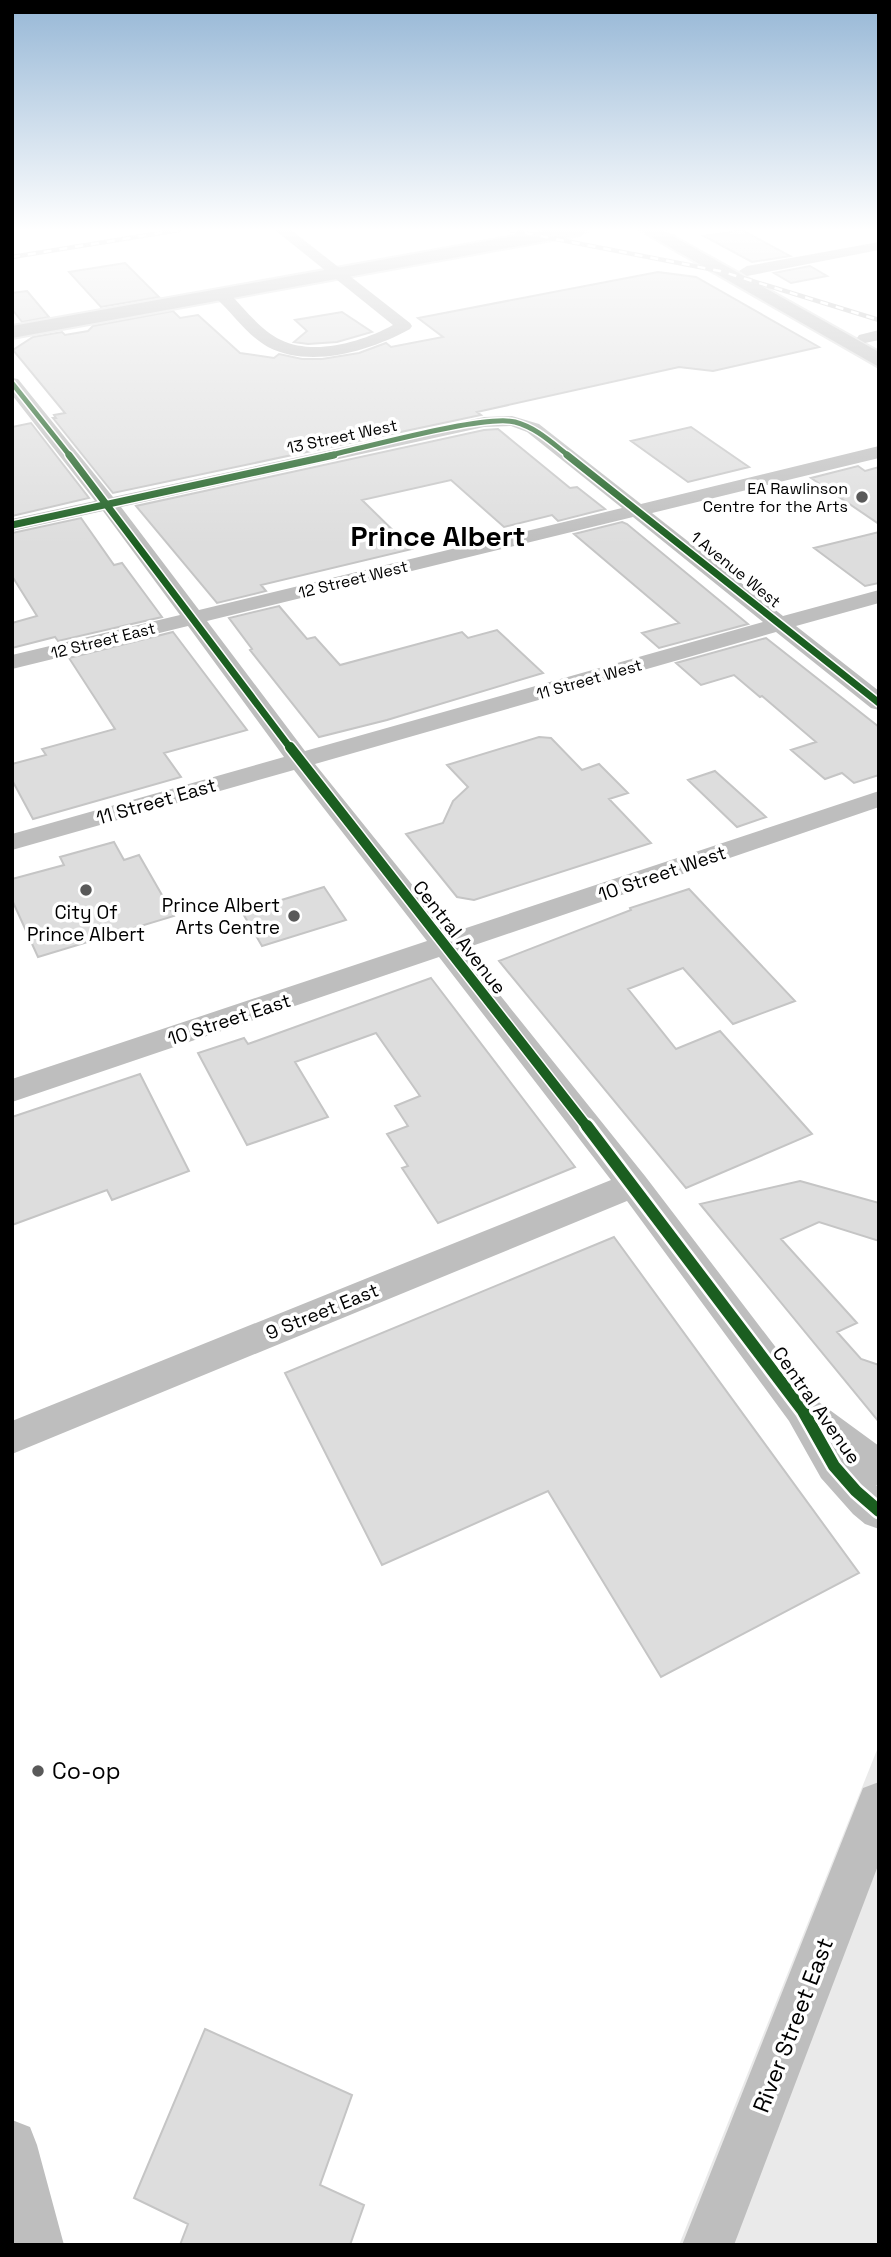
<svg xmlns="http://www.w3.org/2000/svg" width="891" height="2257" font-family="'Space Grotesk',sans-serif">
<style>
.green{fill:#eaeaea}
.building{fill:#ddd;stroke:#c5c5c5;stroke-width:2}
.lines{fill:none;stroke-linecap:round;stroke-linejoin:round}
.major-casing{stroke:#dbdbdb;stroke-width:4}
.highway-casing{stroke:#dbdbdb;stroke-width:4}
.minor{fill:#bebebe;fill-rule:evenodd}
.major{fill:#bdbdbd;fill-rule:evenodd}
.highway{fill:#bdbdbd;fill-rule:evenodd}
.rail-casing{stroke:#bdbdbd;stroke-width:4.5}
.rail{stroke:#fff;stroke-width:2.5;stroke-dasharray:8;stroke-linecap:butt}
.cycleway-far3-casing{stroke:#fff;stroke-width:8}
.cycleway-far2-casing{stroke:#fff;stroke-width:10}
.cycleway-far1-casing{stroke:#fff;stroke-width:13}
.cycleway-casing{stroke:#fff;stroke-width:17}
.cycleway-far3{stroke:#1b5e20;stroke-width:5}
.cycleway-far2{stroke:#1b5e20;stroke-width:7}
.cycleway-far1{stroke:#1b5e20;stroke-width:10}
.cycleway{stroke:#1b5e20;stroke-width:12}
.poi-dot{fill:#595959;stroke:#fff;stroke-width:2.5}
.labels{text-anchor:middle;stroke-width:7;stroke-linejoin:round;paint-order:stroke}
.far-street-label{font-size:16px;fill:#000;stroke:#fff}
.far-poi-label{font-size:16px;fill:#000;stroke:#fff;text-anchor:end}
.street-label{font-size:19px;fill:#000;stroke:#fff}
.poi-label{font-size:19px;fill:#000;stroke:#fff;text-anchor:end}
.near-poi-label{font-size:23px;fill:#000;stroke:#fff;text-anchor:start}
.near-street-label{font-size:23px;fill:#000;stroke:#fff}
.far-town-label{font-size:28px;font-weight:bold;fill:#000;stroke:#fff}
</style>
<rect width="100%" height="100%" fill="#fff"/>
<path class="green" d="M879,1745v500h-200z"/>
<path class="building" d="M742,230l48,26 -38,6 -48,-26z
M125,263l34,34 -58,10 -32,-35z
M810,266l17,10 -36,7 -17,-10z
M658,272l38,5 123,70 -106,24 -34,-4 -202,45 4,3 -368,78 -60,-75h3l-2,-3 11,-2 -52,-63 20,-13 29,-5 3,3 23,-4 5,-5 80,-15 7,7 18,-3 42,38 34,5 5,-4 23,5h20l37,-6 27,-10 5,4 52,-10 -25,-19z
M27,291l22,26 -27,5 -10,-13v-16z
M342,312l30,20 -35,10 -29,2 -14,-2 13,-11 -12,-11z
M31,423l58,75 -77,18v-89z
M691,427l58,40 -61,15 -57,-41z
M498,429l72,59 7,-1 28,22 -47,12 -6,-6 -48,12 -53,-47 -89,20 50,49 -151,36 5,6 -49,12 -81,-97 348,-76z
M858,466l7,5 14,-4v57l-68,-46z
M81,518l33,47 8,-2 40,54 -104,24 -3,-4 -43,11v-25l25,-7 -25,-40v-43z
M622,522l5,2 121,100 -89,24 -17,-15 37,-10 -105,-89z
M879,532v51l-14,3 -51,-38z
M279,606l28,33 8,-2 25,28 122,-33 6,6 29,-8 46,43 -156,47 -68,17 -69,-87 2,-1 -23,-31z
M173,632l74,98 -83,23 17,24 -148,42 -21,-39v-16l34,-9 -4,-6 73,-20 -46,-71z
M766,638l113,89v48l-25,8 -12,-10 -17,6 -34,-29 25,-8 -54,-46 -2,1 -26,-22 -33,10 -25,-22z
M539,737l12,1 31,32 17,-6 29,29 -19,6 42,44 -177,57 -17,-3 -51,-63 37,-11 10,-22 15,-14 -21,-22z
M715,771l51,46 -29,10 -49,-47z
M114,842l10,18 15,-5 35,61 -136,41 -26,-57v-21l52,-14 -4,-8z
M324,887l22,33 -84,26 -20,-34z
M689,889l106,112 -62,23 -50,-56 -55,21 48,60 44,-18 92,103 -126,54 -187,-227 132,-51 -1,-2z
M431,978l144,189 -137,56 -36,-55 6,-2 -21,-32 21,-8 -13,-20 25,-10 -44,-63 -81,29 33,55 -81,28 -49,-92 46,-15 4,6z
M140,1074l49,97 -77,29 -5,-10 -95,35v-108z
M800,1181l79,22v38l-60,-19 -38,17 76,84 -20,9 24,27 18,6v57l-179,-218z
M614,1237l245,336 -198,104 -113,-186 -166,74 -97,-192z
M205,2029l147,66 -32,90 44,20 -14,40h-170l8,-21 -54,-26z"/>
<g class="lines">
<defs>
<path id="major" d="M548,230h40l-9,5 -567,103v-12z"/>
<path id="highway" d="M640,230h22l217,122v15z"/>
</defs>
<use href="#major" class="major-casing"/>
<use href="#highway" class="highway-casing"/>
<path class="minor" d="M275,230h16l119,93 2,3 -2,3c-40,22 -99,40 -142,18 -20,-11 -35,-33 -52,-49l-2,-3 2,-3h12c16,16 32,38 53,48 33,16 81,2 112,-15z
M879,242v8l-132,26 -8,-5 8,-5z
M879,330v10l-14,3 -8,-5 2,-3z
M12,378l6,1 95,118 371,-80 28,-1 27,8 102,80 238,-58v12l-227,55 131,103 96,-26v13l-83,23 83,65v19l-8,-2 -95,-76 -461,132 136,169 428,-142v16l-416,142 182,227 171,224 63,46v40l-3,-1 3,3v41l-14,-5 -12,-10 -32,-36 -32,-57 -162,-220 -615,253v-33l599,-241 -172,-223 -427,145v-23l415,-138 -133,-171 -282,80v-16l272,-77 -96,-131 -176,43v-14l168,-40 -77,-104 -91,20v-12l83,-18 -83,-106zM511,426l16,6 95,76 -423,102 -78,-103 363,-80zM633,517l130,105 -458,129 -98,-130z
M879,1782v81l-145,382h-52l181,-457z
M12,2120l18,7 7,18 27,100h-52z"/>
<use href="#major" class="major"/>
<use href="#highway" class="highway"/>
<defs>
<path id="rail" d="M509,230l211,41 159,49
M12,257l167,-27"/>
</defs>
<use href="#rail" class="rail-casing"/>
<use href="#rail" class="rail"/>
<defs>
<path id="cycleway-far3" d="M12,383l58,73
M326,456c38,-8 159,-42 189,-34 22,6 37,21 54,34"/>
<path id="cycleway-far2" d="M69,455l222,294
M567,455l312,248
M12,525l322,-70"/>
<path id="cycleway-far1" d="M290,747l298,381"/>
<path id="cycleway" d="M587,1126l216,285 31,55 22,25 23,20"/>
</defs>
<use href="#cycleway-far3" class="cycleway-far3-casing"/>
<use href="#cycleway-far2" class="cycleway-far2-casing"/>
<use href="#cycleway-far1" class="cycleway-far1-casing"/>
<use href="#cycleway" class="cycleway-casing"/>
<use href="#cycleway-far3" class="cycleway-far3"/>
<use href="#cycleway-far2" class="cycleway-far2"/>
<use href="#cycleway-far1" class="cycleway-far1"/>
<use href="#cycleway" class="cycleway"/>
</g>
<linearGradient id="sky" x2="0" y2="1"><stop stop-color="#96b7d6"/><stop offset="0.42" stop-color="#fff"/><stop offset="1" stop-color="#fff" stop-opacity="0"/></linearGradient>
<rect width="891" height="546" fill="url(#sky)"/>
<g class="poi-dot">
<circle cx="862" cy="497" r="7"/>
<circle cx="86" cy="890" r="7"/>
<circle cx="294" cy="916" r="7"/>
<circle cx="38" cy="1771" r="7"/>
</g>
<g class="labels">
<g class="far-street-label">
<text transform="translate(342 436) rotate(-12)" y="6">13 Street West</text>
<text transform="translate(736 569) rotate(39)" y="6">1 Avenue West</text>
<text transform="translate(353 579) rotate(-14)" y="6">12 Street West</text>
<text transform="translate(103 640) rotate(-14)" y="6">12 Street East</text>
<text transform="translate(589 679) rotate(-16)" y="6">11 Street West</text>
</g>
<g class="far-poi-label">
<text x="848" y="494">EA Rawlinson<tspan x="848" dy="18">Centre for the Arts</tspan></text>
</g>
<g class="street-label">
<text transform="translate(156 801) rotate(-16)" y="7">11 Street East</text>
<text transform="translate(662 873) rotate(-19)" y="7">10 Street West</text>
<text transform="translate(460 937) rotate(52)" y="7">Central Avenue</text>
<text transform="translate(229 1019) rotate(-18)" y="7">10 Street East</text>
<text transform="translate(322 1311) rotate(-22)" y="7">9 Street East</text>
<text transform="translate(817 1405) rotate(55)" y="7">Central Avenue</text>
</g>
<g class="poi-label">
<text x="280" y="912">Prince Albert<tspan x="280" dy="22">Arts Centre</tspan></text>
<text x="86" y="919" text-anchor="middle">City Of<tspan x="86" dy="22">Prince Albert</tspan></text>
</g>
<g class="near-poi-label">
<text x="52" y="1779">Co-op</text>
</g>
<g class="near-street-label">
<text transform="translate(793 2025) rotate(-69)" y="8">River Street East</text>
</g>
<g class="far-town-label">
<text x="438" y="546">Prince Albert</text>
</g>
</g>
<rect width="891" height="2257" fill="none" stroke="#000000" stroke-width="28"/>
</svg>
